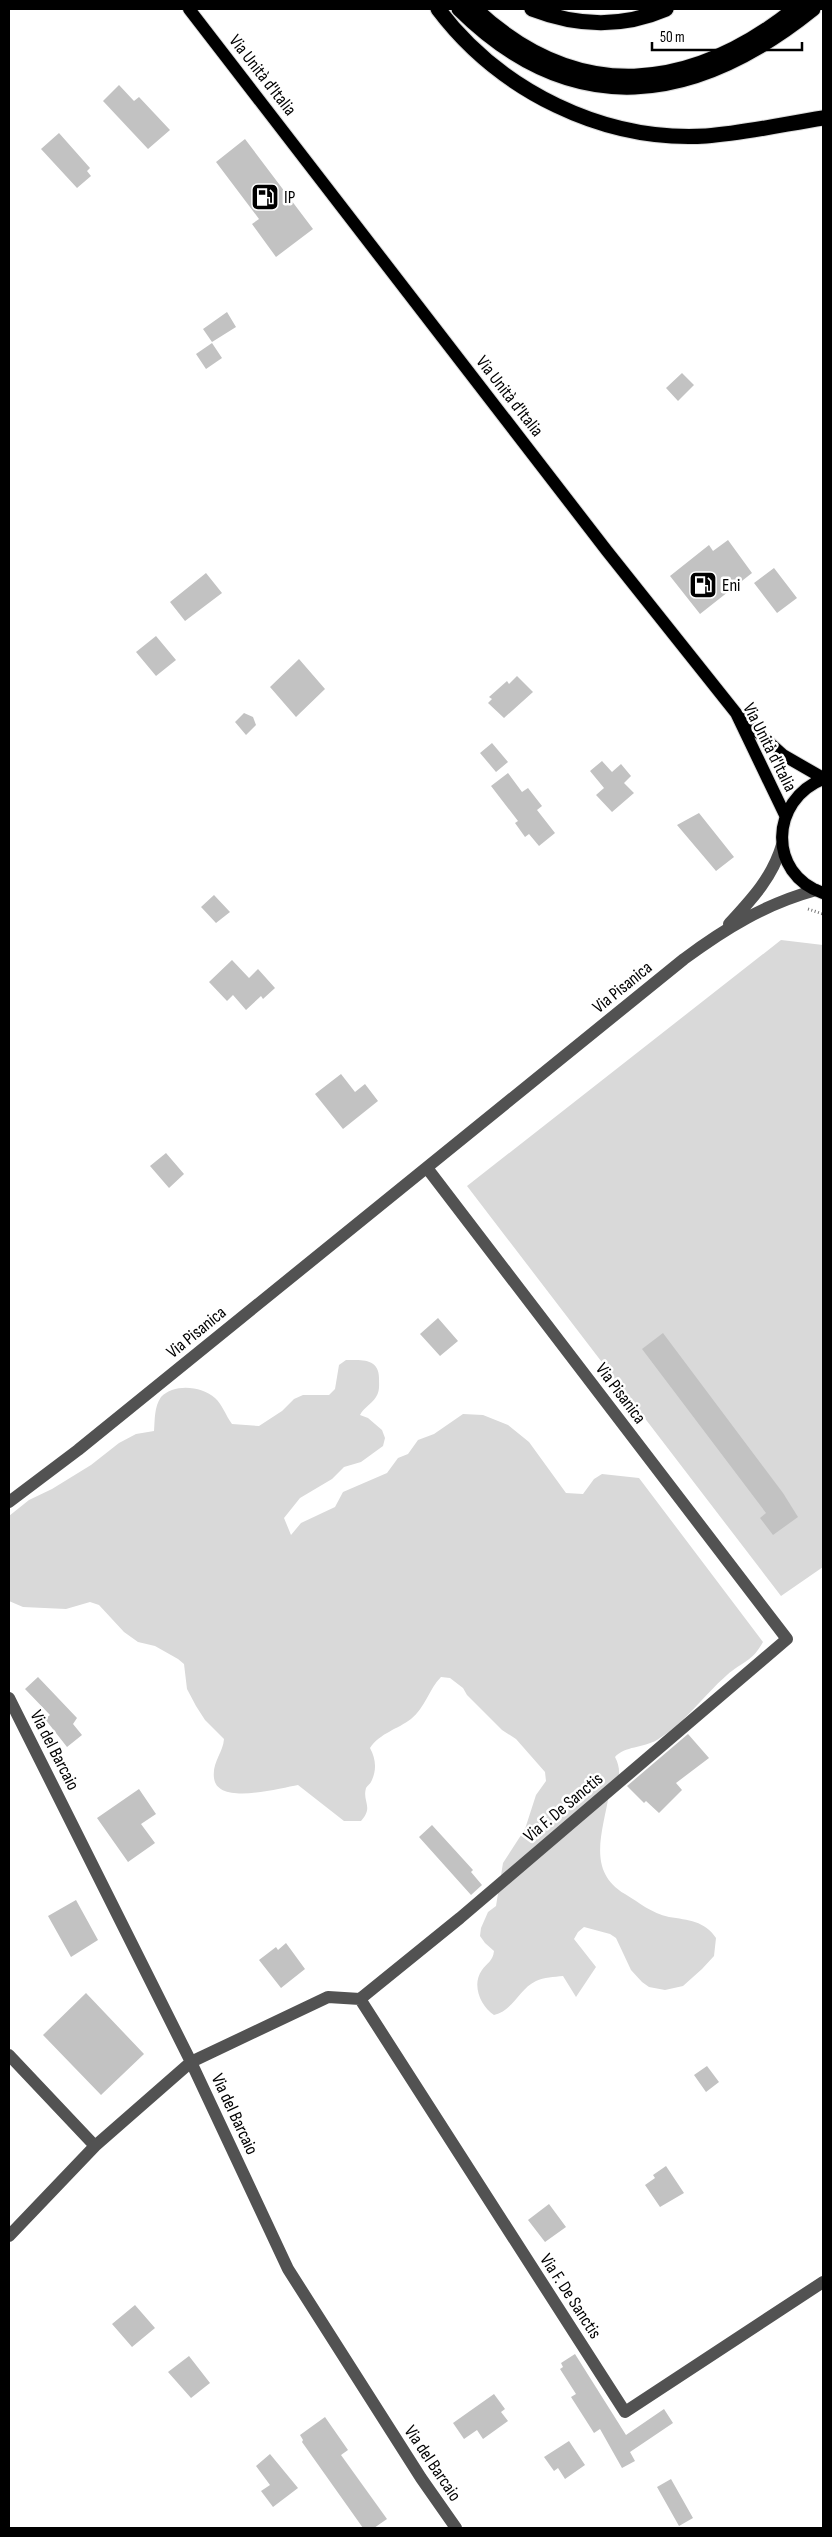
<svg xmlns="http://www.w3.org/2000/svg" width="832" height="2537" font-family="'Sofia Sans Condensed',sans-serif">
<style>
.green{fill:#d9d9d9}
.building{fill:#c2c2c2}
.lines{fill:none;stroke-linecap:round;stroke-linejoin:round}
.major-casing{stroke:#dbdbdb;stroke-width:14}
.highway-casing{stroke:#dbdbdb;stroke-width:17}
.path{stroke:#747474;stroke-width:3;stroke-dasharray:1 2.5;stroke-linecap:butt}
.minor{stroke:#525252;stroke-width:12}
.major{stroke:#000;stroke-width:12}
.highway{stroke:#000;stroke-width:15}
.labels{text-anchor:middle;stroke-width:5;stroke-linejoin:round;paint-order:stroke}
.street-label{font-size:18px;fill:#000;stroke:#fff}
.poi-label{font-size:18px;fill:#000;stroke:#fff;text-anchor:start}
</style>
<rect width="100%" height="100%" fill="#fff"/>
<path class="green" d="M781,940l42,5v622l-42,29 -314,-410z
M346,1360c15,0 33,-2 33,18 0,7 1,13 -3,19 -5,8 -12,10 -16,18l8,3 14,12 3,8 -2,8 -22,16 -17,5 -12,12 -32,19 -16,20 7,17 10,-12 34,-16 8,-15 44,-19 11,-15 10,-4 10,-14 16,-6 29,-20 20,1 25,10 21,17 37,51 17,1 11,-15 8,-5 37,4 124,164c-11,20 -20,19 -36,33 -25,22 -41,47 -70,65 -14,8 -32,6 -42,17 7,13 5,27 -6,37 -6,38 -23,77 16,100 15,9 26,19 44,23 19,3 36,4 47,21l-2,18 -12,13 -19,17 -18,4 -16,-3 -7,-5 -11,-12 -15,-32 -6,-4 -26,-7 -6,5 -4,7 22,28 -20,30 -13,-21c-9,1 -19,1 -27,5 -17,8 -23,30 -42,34 -13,-8 -23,-30 -12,-45 5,-7 11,-9 12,-19l-9,-8 -5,-7 1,-8 7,-16 8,-6 7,-43 22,-34 11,-34 10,-14 -1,-9 -29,-33 -14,-9 -35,-35 -4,-7 -13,-10 -9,-1c-12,12 -16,31 -30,42 -13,10 -31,14 -41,29 6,11 7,22 1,34 -1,2 -4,4 -5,6 -4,14 8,19 -5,33h-17l-46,-36c-18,3 -81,21 -84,-7 -2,-16 9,-25 10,-39l-19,-19 -9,-14 -9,-17 -3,-25 -6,-5 -23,-13 -17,-4 -14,-10 -25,-27 -9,-3 -24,7 -43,-2 -14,-6v-85l20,-16 23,-11 39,-24 28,-22 17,-9 18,-3c1,-11 0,-24 7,-34 13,-14 41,-11 54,1 7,6 11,18 17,26l27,2 23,-15 12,-12 9,-4h26l6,-6 4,-24z"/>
<path class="building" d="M119,85l15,16 5,-4 31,33 -22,19 -45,-48z
M59,133l31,35 -3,3 4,5 -14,12 -36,-39z
M245,139l68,90 -37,28 -24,-33 7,-5 -43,-57z
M227,312l9,15 -24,15 -9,-13z
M212,343l10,15 -16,11 -10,-15z
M682,373l12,12 -16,16 -12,-13z
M728,540l24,33 -52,41 -30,-38 39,-31 4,6z
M774,568l23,30 -20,15 -23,-30z
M206,573l16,20 -37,28 -15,-19z
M156,636l20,24 -20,16 -20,-24z
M299,659l26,30 -29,28 -26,-30z
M517,676l16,16 -29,26 -16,-15 4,-4 -3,-2 18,-16 2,3z
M244,713l9,4 3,8 -10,10 -11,-13z
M492,743l16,19 -12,10 -16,-19z
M602,761l10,11 9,-8 10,12 -7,7 10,10 -22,19 -16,-17 8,-7 -14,-17z
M508,773l14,19 6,-4 14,18 -5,4 18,23 -16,13 -10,-12 -4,3 -10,-14 3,-2 -27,-35z
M699,813l35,44 -18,14 -39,-46z
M214,895l16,17 -14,11 -15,-16z
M232,960l17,18 9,-9 17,19 -12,11 -2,-3 -15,14 -13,-15 -6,6 -18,-19z
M341,1074l14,18 10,-8 13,17 -35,28 -28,-35z
M166,1153l18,21 -15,14 -19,-22z
M438,1318l20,23 -18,15 -20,-22z
M663,1333l120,160 15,24 -25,18 -13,-17 6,-5 -124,-164z
M38,1677l39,41 -4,6 9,11 -15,12 -22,-28 5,-4 -25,-26z
M688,1734l21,24 -33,25 6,7 -23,23 -13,-12 -2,2 -17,-17z
M139,1789l17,25 -15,10 14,19 -27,19 -31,-44z
M432,1825l41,45 -2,2 11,13 -11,10 -52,-58z
M76,1900l22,40 -27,17 -23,-41z
M286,1943l19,26 -24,19 -22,-28 17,-13 2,3z
M86,1993l58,61 -43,41 -58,-60z
M707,2066l12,16 -13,10 -12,-17z
M666,2166l18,27 -24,14 -15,-22 10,-7 -2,-3z
M549,2204l17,23 -21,15 -17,-22z
M135,2305l20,23 -23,19 -20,-23z
M575,2354l51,81 38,-26 9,14 -43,29 5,9 -13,7 -22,-39 -6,4 -23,-36 5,-3 -16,-25 3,-2 -2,-4z
M189,2356l21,27 -19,15 -23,-26z
M494,2394l11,15 -4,3 7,9 -25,18 -6,-9 -13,9 -11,-16z
M325,2417l23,33 -7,5 46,64 -13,9h-11l-61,-86 1,-2 -3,-5z
M569,2441l16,24 -20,14 -7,-11 -4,3 -10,-14z
M270,2454l28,34 -25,19 -12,-16 9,-6 -14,-19z
M671,2479l22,39 -14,8 -22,-39z"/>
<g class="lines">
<defs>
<path id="major" d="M189,9l418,542 129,162 49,102
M742,718l41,37 40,23
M823,779c-53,21 -56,95 0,114"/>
<path id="highway" d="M438,9c62,82 165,133 268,127 39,-3 79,-12 117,-18
M459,9c114,113 236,95 354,0
M475,9c103,96 215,83 320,0
M532,9c44,17 90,19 134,0"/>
</defs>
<use href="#major" class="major-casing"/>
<use href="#highway" class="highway-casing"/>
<path class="path" d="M808,909l15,5"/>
<path class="minor" d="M729,924c23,-25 43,-46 53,-79
M9,1502l69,-52 606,-491c42,-31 81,-55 132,-69
M9,1698l182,364 97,207 133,209 35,50
M360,1999l100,-81 327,-279 -360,-471
M9,2055l86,91
M9,2236l86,-90 96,-84 137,-65 32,2 265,413 198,-130"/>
<use href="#major" class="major"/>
<use href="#highway" class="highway"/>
</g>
<defs>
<symbol id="fuel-square" viewBox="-11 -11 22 22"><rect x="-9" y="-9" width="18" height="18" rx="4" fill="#000" stroke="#fff"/><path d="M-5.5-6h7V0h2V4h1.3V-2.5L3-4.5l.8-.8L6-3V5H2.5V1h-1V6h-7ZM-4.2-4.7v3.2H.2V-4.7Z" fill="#fff"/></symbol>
</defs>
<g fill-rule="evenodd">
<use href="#fuel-square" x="249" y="181" width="32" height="32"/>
<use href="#fuel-square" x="687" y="569" width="32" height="32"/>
</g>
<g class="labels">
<g class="street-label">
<text transform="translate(263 75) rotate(52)" y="6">Via Unità d'Italia</text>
<text transform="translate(510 396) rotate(52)" y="6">Via Unità d'Italia</text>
<text transform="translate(770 747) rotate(63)" y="6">Via Unità d'Italia</text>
<text transform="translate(622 987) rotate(-39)" y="6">Via Pisanica</text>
<text transform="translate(196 1332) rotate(-39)" y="6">Via Pisanica</text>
<text transform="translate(621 1393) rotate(53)" y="6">Via Pisanica</text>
<text transform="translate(55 1750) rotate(63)" y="6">Via del Barcaio</text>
<text transform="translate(563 1807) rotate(-40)" y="6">Via F. De Sanctis</text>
<text transform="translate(235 2114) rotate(65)" y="6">Via del Barcaio</text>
<text transform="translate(571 2296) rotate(57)" y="6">Via F. De Sanctis</text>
<text transform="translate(433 2463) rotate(56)" y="6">Via del Barcaio</text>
</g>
<g class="poi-label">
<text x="284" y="203">IP</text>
<text x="722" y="591">Eni</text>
</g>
</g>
<rect width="832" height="2537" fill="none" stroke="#000000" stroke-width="20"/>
<path d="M652 42v8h150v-8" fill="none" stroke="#000000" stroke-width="2.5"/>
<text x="660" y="42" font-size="15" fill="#000000" stroke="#ffffff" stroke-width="4" paint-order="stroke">50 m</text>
</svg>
